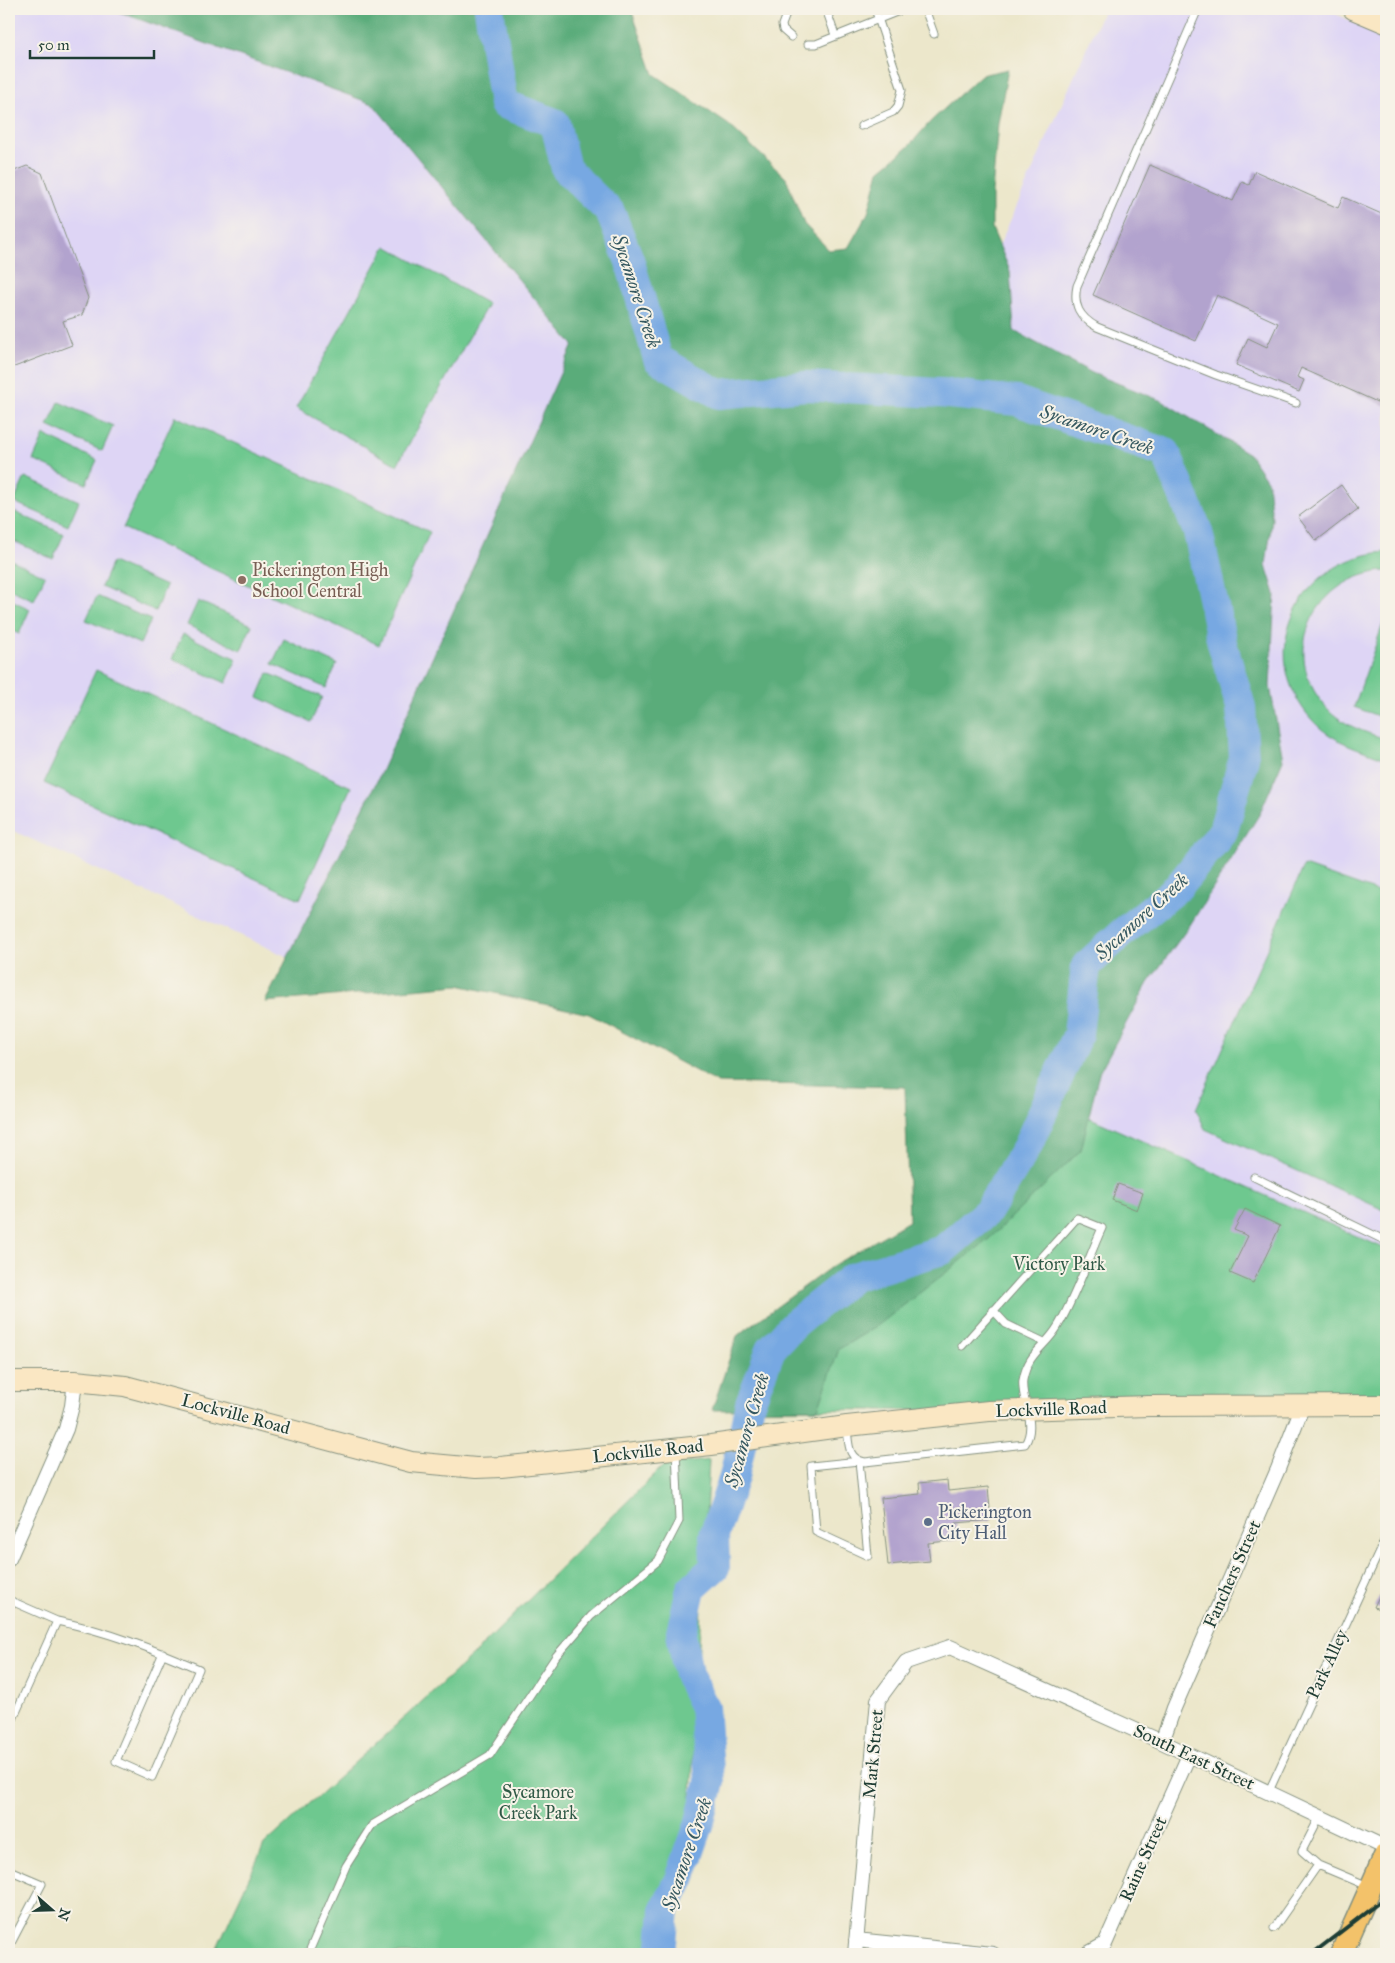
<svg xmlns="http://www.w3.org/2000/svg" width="1395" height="1963" font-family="'IM FELL Great Primer',serif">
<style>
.built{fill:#ded5f5}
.green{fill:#6ec88f;stroke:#468262}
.forest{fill:#5aac7a;stroke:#3c7457}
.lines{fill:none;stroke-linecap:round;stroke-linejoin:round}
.river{stroke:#77a8e2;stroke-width:30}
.building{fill:#b2a3ce}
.lane-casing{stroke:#869280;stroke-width:9}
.street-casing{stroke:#869280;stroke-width:16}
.secondary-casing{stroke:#869280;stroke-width:22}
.primary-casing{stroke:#869280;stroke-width:24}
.lane{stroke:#fff;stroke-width:7}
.street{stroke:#fff;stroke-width:14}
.secondary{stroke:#fae7c3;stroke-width:20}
.primary{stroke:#f3c26a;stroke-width:21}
.rail{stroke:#1f3d34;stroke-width:4}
.education-dot{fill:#8d6e63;stroke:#f7f3e8;stroke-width:2}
.service-dot{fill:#5c6f8a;stroke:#f7f3e8;stroke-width:2}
.labels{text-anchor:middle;stroke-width:4;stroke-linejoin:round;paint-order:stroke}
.education-label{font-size:18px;fill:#785e54;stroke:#f7f3e8;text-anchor:start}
.park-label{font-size:18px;fill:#2f5946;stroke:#f7f3e8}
.street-label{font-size:18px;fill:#1f3d34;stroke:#f7f3e8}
.service-label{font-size:18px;fill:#4e5e75;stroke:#f7f3e8;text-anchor:start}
.water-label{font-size:19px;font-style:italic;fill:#355860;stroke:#f7f3e8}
</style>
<rect width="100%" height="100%" fill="#f7f3e8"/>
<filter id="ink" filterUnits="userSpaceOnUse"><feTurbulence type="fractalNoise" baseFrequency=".02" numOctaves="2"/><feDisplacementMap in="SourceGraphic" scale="10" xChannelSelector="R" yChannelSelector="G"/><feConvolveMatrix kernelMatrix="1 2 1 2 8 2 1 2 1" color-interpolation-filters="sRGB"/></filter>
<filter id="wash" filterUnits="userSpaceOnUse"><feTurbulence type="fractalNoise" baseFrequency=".0096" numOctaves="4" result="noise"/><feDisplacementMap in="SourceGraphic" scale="20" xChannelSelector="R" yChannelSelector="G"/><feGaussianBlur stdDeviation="1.12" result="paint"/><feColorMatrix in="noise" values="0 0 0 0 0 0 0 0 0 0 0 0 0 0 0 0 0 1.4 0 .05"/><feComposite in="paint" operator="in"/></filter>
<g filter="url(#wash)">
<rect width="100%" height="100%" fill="#ece7cb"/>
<path class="built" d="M9,9h102l262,95 216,227 -288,632 -292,-134z
M1104,9h220l62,27v1213l-352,-156 -90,-723z"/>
<path class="green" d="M386,246l102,58 -91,161 -101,-57z
M59,402l54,24 -11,25 -54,-25z
M175,416l255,116 -51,113 -256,-117z
M44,435l53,25 -11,24 -53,-24z
M25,477l54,24 -11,25 -54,-24z
M10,510l54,24 -11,25 -44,-20z
M1386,552v19c-69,4 -110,81 -60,136 16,18 38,25 60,32v20c-26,-10 -54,-17 -73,-38 -62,-67 -13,-164 73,-169z
M9,559l36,17 -11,24 -25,-11z
M112,562l54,24 -11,25 -54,-24z
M97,596l54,24 -11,24 -54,-24z
M9,599l21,10 -11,25 -10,-5z
M198,601l54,24 -11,25 -54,-25z
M1386,615v104l-32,-12z
M183,634l54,25 -11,24 -54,-24z
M284,639l53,25 -11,24 -54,-24z
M96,670l255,117 -51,112 -256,-116z
M268,673l54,24 -11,25 -53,-25z
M1304,866l82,29v316l-181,-82 -9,-20z
M1034,1093l352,156v156l-397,6 -214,-2 -38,-73 97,-71 71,-38z
M709,1460l-20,373 -26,121h-449l50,-109 208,-189 192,-191z"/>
<path class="forest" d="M111,9h520l23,65 75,51 57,53 18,46 25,26 19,-2 20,-35 11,-42 29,-24 23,-26 50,-46 27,-6 -10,54 -6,69v36l18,43 4,60 78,42 70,28 87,53 19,28 4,37 -6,46 9,29 -5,92 13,74 -24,55 -69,110 -42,58 -49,90 -18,77 -92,89 -112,87 -38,23 -21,60 -106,1 25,-74 97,-71 75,-44 -4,-134 -187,-4 -129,-69 -131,-29 -193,17 112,-221 196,-436 -200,-241z"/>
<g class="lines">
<path class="river" d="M489,9l15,95 51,19 11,46 44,43 19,47 29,100 61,35 87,-8 134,7 77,8 149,52 32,79 24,111 19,64 3,51 -21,73 -45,56 -55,45 -37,34 -8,68 -51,113 -39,64 -45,39 -90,27 -59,47 -23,25 -21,54 -16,74 -20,58 1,32 -24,22 -10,43 7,42 16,33 6,75 -11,43 -19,54 -15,31 -4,44"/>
</g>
<g id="blocks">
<path class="building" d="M1150,165l83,36 9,-19 7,3 6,-14 83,37 5,-11 43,19v190l-85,-38 -4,9 7,3 -5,12 -63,-27 12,-27 19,9 11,-24 -61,-28 -21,46 -103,-46z
M27,166l15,7 46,125 -6,17 -19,6 9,24 -63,24v-196z
M1341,485l17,24 -42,32 -18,-24z
M1118,1184l25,9 -6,17 -25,-10z
M1245,1209l35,17 -27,57 -23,-10 18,-37 -14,-6z
M947,1480l1,11 40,-4 3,33 -35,3 1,17 -29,3 2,18 -42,4 -7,-67 39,-4 -1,-11z
M1384,1586l2,1v25l-12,-5z"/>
</g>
</g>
<g filter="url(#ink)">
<use href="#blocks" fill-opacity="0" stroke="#869280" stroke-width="1"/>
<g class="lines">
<defs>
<path id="lane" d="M788,9l-6,16 1,5 8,7
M826,9l9,26
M925,9l9,25
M1198,9l-121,277c-4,19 2,31 20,41l119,48 80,28
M808,44h8l88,-35
M861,126l32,-14 5,-6 4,-16 -27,-81
M1254,1177l132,64
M993,1310l13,14 38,18
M847,1429c2,14 0,30 18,33l160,-18c13,-21 -5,-44 -2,-64 5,-28 23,-33 35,-54 17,-28 30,-67 44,-98l-25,-10 -115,128
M859,1461l9,95 -52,-24 -5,-66z
M9,1600l48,21 -48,107
M57,1621c50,10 96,28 142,48l-47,108 -36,-16 47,-108
M1269,1791l117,-254
M1318,1865l-16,-14 18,-35
M9,1870l33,14 -33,63
M1274,1928l44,-63 50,21
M308,1954l38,-88 26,-41 118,-70 66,-99 35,-40 67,-55 21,-40 -3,-71"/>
<path id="street" d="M9,1559l57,-130 6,-23 3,-25
M1162,1742l12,-34 104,-239 25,-64
M856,1940l137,14
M855,1954l23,-254 28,-38 44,-15 212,95 224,106
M1087,1954l18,-10 84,-189"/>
<path id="secondary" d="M1353,9l33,14
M9,1381h66l50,5 286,76 65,6 25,-1 210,-22 136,-19 142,-15 160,-5 237,-1"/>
<path id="primary" d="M1341,1954l45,-101"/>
</defs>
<use href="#lane" class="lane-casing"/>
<use href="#street" class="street-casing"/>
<use href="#secondary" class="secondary-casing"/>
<use href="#primary" class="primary-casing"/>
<use href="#lane" class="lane"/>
<use href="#street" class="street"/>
<use href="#secondary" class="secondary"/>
<use href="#primary" class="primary"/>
<path class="rail" d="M1312,1954l74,-57"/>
</g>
</g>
<circle class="education-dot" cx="242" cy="580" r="5"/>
<circle class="service-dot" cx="928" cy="1522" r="5"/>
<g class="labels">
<g class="education-label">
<text x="252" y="576">Pickerington High<tspan x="252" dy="21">School Central</tspan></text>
</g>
<g class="park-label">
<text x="1059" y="1270">Victory Park</text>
<text x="538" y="1798">Sycamore<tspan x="538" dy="21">Creek Park</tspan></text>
</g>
<g class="street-label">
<text transform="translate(1051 1409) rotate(-2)" y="6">Lockville Road</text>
<text transform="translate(236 1414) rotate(15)" y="6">Lockville Road</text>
<text transform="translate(648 1451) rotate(-6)" y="6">Lockville Road</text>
<text transform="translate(1232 1574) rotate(-66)" y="6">Fanchers Street</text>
<text transform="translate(1327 1664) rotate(-65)" y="6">Park Alley</text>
<text transform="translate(873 1754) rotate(-85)" y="6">Mark Street</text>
<text transform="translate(1194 1757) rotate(25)" y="6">South East Street</text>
<text transform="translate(1143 1859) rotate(-66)" y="6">Raine Street</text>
</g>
<g class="service-label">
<text x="938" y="1518">Pickerington<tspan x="938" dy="21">City Hall</tspan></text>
</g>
<g class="water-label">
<text transform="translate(637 291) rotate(72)" y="7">Sycamore Creek</text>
<text transform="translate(1097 429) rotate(19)" y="7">Sycamore Creek</text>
<text transform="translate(1141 916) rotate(-42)" y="7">Sycamore Creek</text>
<text transform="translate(746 1430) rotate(-74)" y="7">Sycamore Creek</text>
<text transform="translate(686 1854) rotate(-71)" y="7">Sycamore Creek</text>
</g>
</g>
<rect width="1395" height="1963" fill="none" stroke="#f7f3e8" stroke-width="30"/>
<g transform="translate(52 1910) rotate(110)" stroke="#f7f3e8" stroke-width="4" paint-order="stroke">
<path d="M0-4L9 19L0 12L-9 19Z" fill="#1f3d34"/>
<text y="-8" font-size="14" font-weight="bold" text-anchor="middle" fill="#1f3d34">N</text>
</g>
<path d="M30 50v8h124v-8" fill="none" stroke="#1f3d34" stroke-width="2.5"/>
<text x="38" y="50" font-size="15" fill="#1f3d34" stroke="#f7f3e8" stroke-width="4" paint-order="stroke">50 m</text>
</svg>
